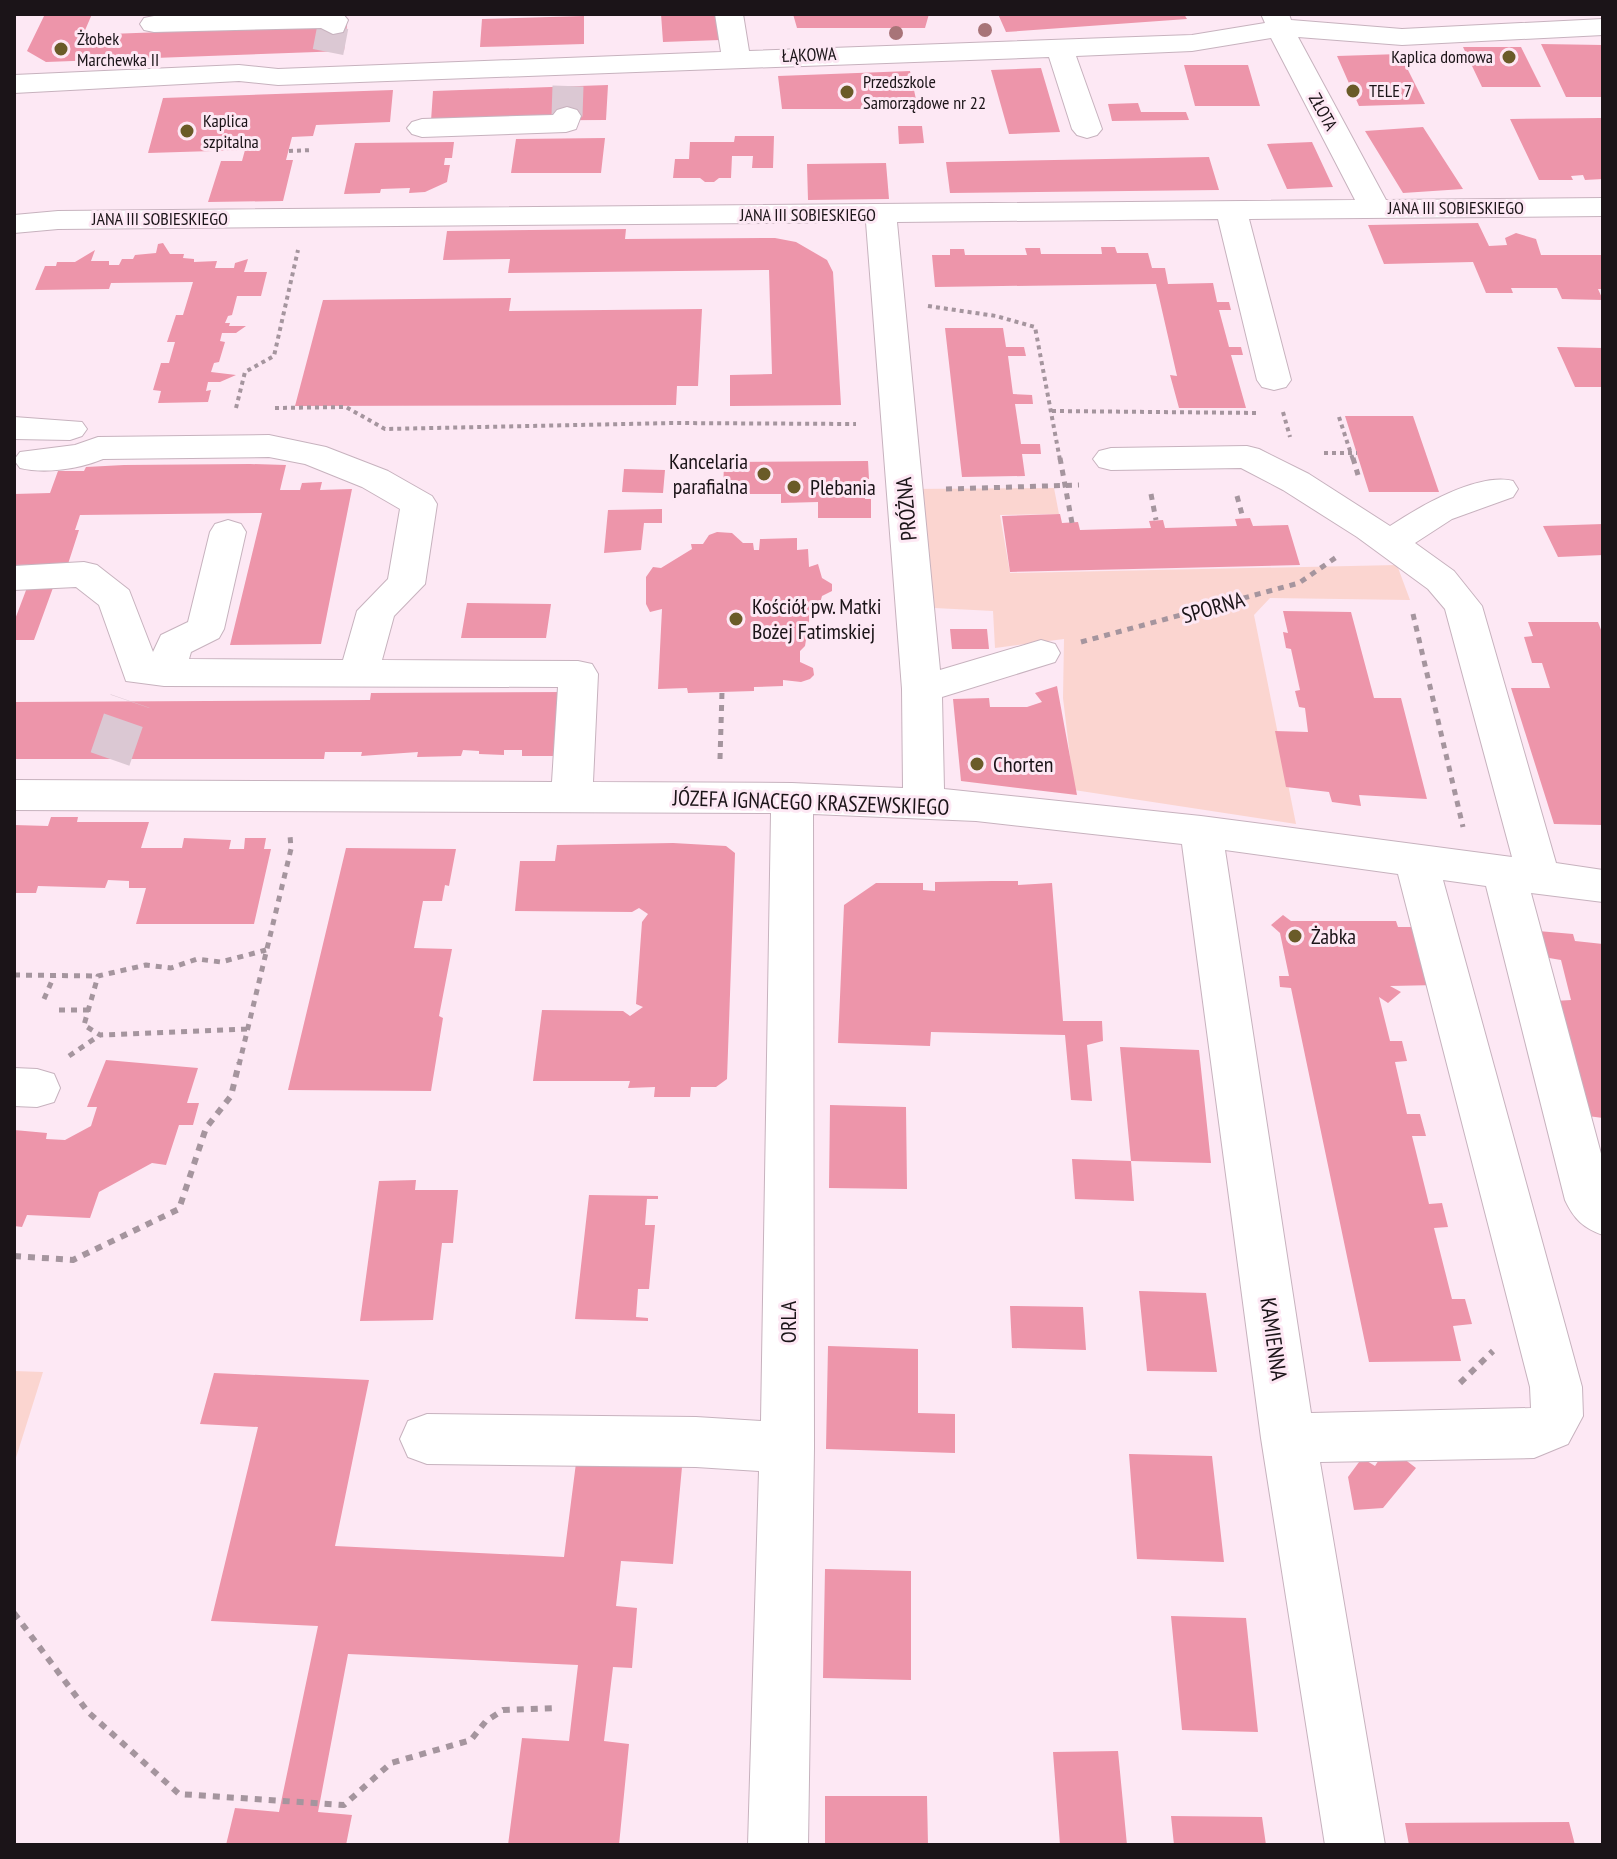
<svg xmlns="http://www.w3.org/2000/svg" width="1617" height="1859" font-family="'PT Sans Narrow',sans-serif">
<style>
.green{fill:#fbd5d0}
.building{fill:#ed95aa}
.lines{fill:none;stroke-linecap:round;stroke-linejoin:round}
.minor-tunnel-far1{stroke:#dbc8d3;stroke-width:31;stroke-dasharray:31 15;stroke-linecap:butt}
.minor-tunnel{stroke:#dbc8d3;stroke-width:41;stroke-dasharray:41 20;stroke-linecap:butt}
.minor-casing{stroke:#c7b2be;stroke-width:2}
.path-far2{stroke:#a5959e;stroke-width:4;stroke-dasharray:4 4;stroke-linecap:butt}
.path-far1{stroke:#a5959e;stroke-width:5;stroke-dasharray:6 6;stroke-linecap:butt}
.path{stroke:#a5959e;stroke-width:6;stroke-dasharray:7 7;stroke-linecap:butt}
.minor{fill:#fff;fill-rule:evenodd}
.tree{fill:#a87478}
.poi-dot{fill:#6a5b28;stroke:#fde8f4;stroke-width:3}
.labels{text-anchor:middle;stroke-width:6;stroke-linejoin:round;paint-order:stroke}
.far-poi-label{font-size:18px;fill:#1b1418;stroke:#fde8f4;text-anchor:start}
.far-street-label{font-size:18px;fill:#1b1418;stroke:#fde8f4}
.poi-label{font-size:22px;fill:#1b1418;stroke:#fde8f4;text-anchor:start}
.street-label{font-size:22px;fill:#1b1418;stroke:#fde8f4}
</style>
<rect width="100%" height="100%" fill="#fde8f4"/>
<path class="green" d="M1054,488l5,26 -59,1 10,58 387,-8 13,35 -140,-2 -16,17 42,209 -222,-34 -11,-92 1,-59 -69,9 -2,-37 -78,-4 -10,-118z
M14,1371l29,1 -29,92z"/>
<path class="building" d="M45,14h47l-9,21 264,-10 -3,26 -298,11 -19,-11z
M661,14h56l3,26 -57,2z
M793,14h136l-4,14h-128z
M998,14h186l3,5 -181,13z
M584,16v28l-104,3 2,-28z
M1541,44l62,1v52h-37z
M1463,47h58l20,40h-59z
M1400,54l25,50 -66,2 -22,-50z
M1184,65h64l12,41h-65z
M1041,68l19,64 -51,2 -18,-64z
M910,71l8,38h-136l-4,-33z
M608,85l-2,35 -175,1 2,-30z
M393,90l-3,32 -74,3 -3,11 -21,1 -6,23h7l-10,41 -75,1 13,-41h21l3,-11 -97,3 15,-55z
M1138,103l3,9h45l3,8 -77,1 -4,-17z
M1601,118l2,61 -18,1 -2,-5 -12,1 2,4h-34l-29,-61z
M898,126h24l2,17 -25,1z
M1423,127l40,62 -60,4 -38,-62z
M735,136h39l-1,32h-21l1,-12h-21l-1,22h-12l-5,4h-9l-5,-4h-27l2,-19h14l1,-17h44z
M605,138l-4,35h-90l5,-34z
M454,142l-2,16h-7l-1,7h6l-3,17 -22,10 -16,1 1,-5 -29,1 -1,4 -36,1 11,-51z
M1312,142l21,45 -46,2 -20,-45z
M1209,157l10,33 -269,3 -4,-31z
M886,163l3,36 -81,1 -1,-36z
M1478,223l11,23 18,-1 -2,-7 11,-5 20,6 5,16h62v34h-5l5,11 -41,-1 -5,-11h-46l2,5h-27l-13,-31 -89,2 -16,-39z
M626,229l-1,10 150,-1 21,4 31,18 6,12 8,133 -111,1v-31l42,-1 -3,-104 -261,3 2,-14 -67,1 4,-29z
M163,243l7,11h14l-1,4 11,1v3l23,-1 -2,7h19l1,-5 13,-4 -4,13h23l-6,24h-24l-5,19 -4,1 -3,7h5l-1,3h17l-10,7h-14l-2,8 5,1 -6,20 -5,1 -3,9 25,3 -16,7h-12l-2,9 5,-1 -3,12 -50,1 3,-12 -8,-1 8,-27h8l6,-21h-8l9,-27h7l10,-33 -82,1 -2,6 -74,1 10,-24h11l1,-4h18l20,-12 -4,11h18v4h10l3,-6h11l2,-4 21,-2 2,-9z
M1101,247h14l2,6h31l4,15h13l3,16 45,-1 4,19h12l2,8h-12l10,37h12l2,8h-12l15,53h-67l-9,-33 7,1 -21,-92 -221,3 -3,-32h18v-6h14l1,6h62l-2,-7h15l1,6h61z
M511,298l-2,13 193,-2 -4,77h-21l-1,19 -381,1 28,-106z
M945,328h58l3,19h18l2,9h-18l5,38 19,1 1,9h-18l6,40h19l1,10h-19l3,22 -63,1z
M1557,347l46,1v39h-28z
M1345,416h68l26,76h-70z
M868,461l1,18h-5l1,20h6v19h-53v-16l-37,1v-9h-58l1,-32z
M250,464l36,1 -6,25h20l2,-7 20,-1 -2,8 32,-1 -31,155 -91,1 32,-132 -182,2 -5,15h4l-11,34 -54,1v-71l36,-1 8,-22h26l2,-4 38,-2z
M624,469l41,1 -2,23 -41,-1z
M662,509v14h-18l-3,27 -37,3 4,-43z
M1060,514l2,9 16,-1 2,8 71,-2 -2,-7 14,-1 2,8 72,-2 -2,-7 15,-1 3,8 35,-1 12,40 -290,7 -8,-56z
M1603,524v31l-45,2 -15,-31z
M717,532l15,1 11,10h10l1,7h5l1,-11 37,-1v12l11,-1 1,18 9,-3 4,14 10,6v7l-10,5 -4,14 -7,-1 -6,37 -5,5v11l13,6 1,7 -4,4 -9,3 -18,-2v6l-29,1v4l-66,2 -1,-5 -29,1 4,-80 -12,3 -4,-8v-27l7,-10 8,1 31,-19 -1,-5h12l6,-9z
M28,585h26l-20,55h-20v-18z
M467,603l84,1 -5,34h-85z
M1283,611l68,1 23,86h27l26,101 -68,-4 2,11 -29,-4 -3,-10 -43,-5 -11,-56 33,1 -3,-24 -6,-1 -4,-16 5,-1 -9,-41 -5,-1 -3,-16 5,1z
M1528,622h70l5,13v190l-49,-1 -43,-136h39l-8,-25h-10l-8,-26 9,-1z
M950,629h37l2,20h-37z
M1057,686l20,109 -116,-14 -8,-82 36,-1 1,9h37l15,-5 -7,-9z
M566,692l-7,64h-37v-6h-18v5l-25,-1v-3l-16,-1 -2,6 -44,1 1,-5 -57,4 1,-4h-37l-1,7h-310v-57l356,-2 1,-7z
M51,817h27l-1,5h72l-8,26h41l2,-10 47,2 -2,9h15l1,-11h21l-2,11h7l-17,75h-118l10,-36h-17v-7l-21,-1 -3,8 -67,-2 -2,7h-22v-68l34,1z
M673,843l53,3 9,7 -8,226 -11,8h-25l-1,10h-36l1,-10 -27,1 2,-7h-97l9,-71 81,1 7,5 13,-9 -7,-3 6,-82 6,-8 -9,-6 -7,4 -117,-1 5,-50h35l2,-16z
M346,848l110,1 -7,37 -4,-1 -3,16h-19l-9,47 38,1 -13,67 4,2 -12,73 -143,-1z
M992,881h26v4l34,-2 11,138h39l1,20 -16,4 5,56 -21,-1 -6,-65 -134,-3 -1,14 -92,-3 6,-138 32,-22h47v7l12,1v-9z
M1283,915l8,6h105l2,6h22l17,58 -47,1 11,6 -13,11 -9,-6 11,44h12l5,20 -12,1 12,52h13l6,22h-14l17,68 13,-1 6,24 -14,1 18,71h13l7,25 -19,2 8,35 -92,1 -78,-374 -11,-1 -1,-11h10l-9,-43 -9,-8z
M1538,931l35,3 2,7 28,3v174l-23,-3 -26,-114 17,-1 -10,-40 -18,-3z
M1120,1047l79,3 12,113 -80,-2z
M106,1060l92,8 -11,35h12l-6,22h-14l-13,40 -14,-2 -53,29 -9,26 -63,-3 -5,12 -8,-1v-96l33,3 -1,6 19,1 26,-14 6,-19h-10z
M830,1105l76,2 1,82 -78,-1z
M1072,1159l59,2 3,40 -59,-2z
M416,1180l-1,10h43l-5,53h-11l-9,77 -73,1 19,-140z
M589,1195l69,1v3h-11l-2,26h10l-6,64h-11l-2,28 12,1v3l-73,-2z
M1139,1291l67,2 11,79 -70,-1z
M1010,1306l73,1 3,43 -74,-2z
M828,1346l90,3v64l37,1v39l-129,-4z
M214,1373l155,7 -34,166 229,11 12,-94 106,4 -9,97 -52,-3 -5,45 21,2 -5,60 -19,-1 -9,74 25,3 -10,101h-111l14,-107 47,3 9,-76 -230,-11 -30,158 34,3 -6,30h-120l9,-37 44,4 39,-186 -107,-5 47,-194 -58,-3z
M1129,1454l83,2 12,106 -87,-3z
M1382,1455h17l17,13 -33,40 -29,2 -6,-33 14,-19 13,8z
M825,1569l86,2v109l-88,-2z
M1171,1616l75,2 12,114 -76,-2z
M1118,1751l9,94h-67l-7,-93z
M825,1796h102l1,49h-103z
M1171,1816l91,1 4,28h-92z
M1569,1822l6,23h-166l-4,-22z"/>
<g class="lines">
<path class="minor-tunnel-far1" d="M328,52l5,-26
M567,116l1,-30"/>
<path class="minor-tunnel" d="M110,759l20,-58"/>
<defs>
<path id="minor" d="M236,14h107l5,6 -5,12 -10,2 -12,-6 -167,4 -10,-2 -4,-6 4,-6 10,-2z
M715,14h28l6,37 443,-16 73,-12 -4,-9h28l2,6 111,9 201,-10v16l-201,10 -104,-8 88,163 217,-2v18l-354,3 42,161 -5,7 -12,3 -12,-3 -5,-7 -39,-161 -321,3 43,448 101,-30 14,4 5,9 -5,9 -113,35 2,92 257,27 311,41 -67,-248 -17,-20 -71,-52 -74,-47 -42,-22 -130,2 -12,-3 -6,-8 6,-8 12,-3 136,-2 12,3 50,25 81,52c29,-19 88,-54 123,-45l5,8 -5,8 -61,22 -37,24 39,28 28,35 74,257 47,7v32l-72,-9 72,268v74c-20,-7 -29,-16 -38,-35l-79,-314 -43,-6 139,507 1,29 -15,28 -34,14 -214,4 65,383h-60l-64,-407 -79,-594 -206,-23 -163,-7 1,634 -6,397h-60l11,-374 -63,-4 -269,-3 -19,-7 -8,-18 8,-18 19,-7 269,3 65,4 10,-608 -757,-3v-30l538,2 6,-95 -394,-1 -38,-5 -27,-76 -23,-18 -62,3v-24l70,-4 13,3 32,25 24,62 8,-17 27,-13 22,-90 5,-8 13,-4 13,4 5,8 -22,97 -5,9 -28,14 -2,7 154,1 14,-49 31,-32 12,-70 -38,-22 -57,-23 -36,-7 -166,2c-24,10 -58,15 -83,9l-6,-8 6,-8 55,-7 23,-8 171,-2 57,12 62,24 44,25 5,8 -12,80 -31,32 -12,44 196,1 14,3 6,10 -5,108 199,1 111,5 -1,-99 -36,-467 -808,7 -44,4v-18l44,-4 1297,-11 -84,-162 -79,13 -116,5 26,73 -5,6 -10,3 -10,-3 -5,-6 -23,-72 -771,28 -39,-4 -225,12v-18l225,-10 39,4 443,-17zM1225,850l173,24 132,513 1,21 -220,5z
M567,107l10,3 4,6 -5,13 -10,3 -144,5 -10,-3 -5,-6 5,-6 10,-3 131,-4 4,-5z
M14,417l68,5 5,7 -5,7 -12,4 -56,-1z
M14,1068l23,1 17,5 6,14 -6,14 -17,5 -23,-1z"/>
</defs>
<use href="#minor" class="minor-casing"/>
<path class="path-far2" d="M289,151l23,-1
M928,306l68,10 39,11 25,133
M236,408l9,-36 29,-16 24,-106
M275,408l71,-1 39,22 287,-6 184,1
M1052,411l206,2
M1283,412l7,25
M1339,417l14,43
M1324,453h33"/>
<path class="path-far1" d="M1060,458l12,65
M1353,458l5,17
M946,489l133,-4
M1151,494l5,26
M1237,496l6,22
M1413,614l50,213
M1081,642l218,-59 39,-27
M720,759l2,-67
M14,975l84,1
M44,999l10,-23
M59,1010h30
M247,1029l-147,6 -16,-10 14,-49 48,-11 25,3 26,-9 24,3 45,-12
M69,1056l31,-21
M239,1065l52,-216 -1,-14"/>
<path class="path" d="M14,1256l59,4 106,-51 27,-81 25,-32 8,-33
M1460,1383l33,-32
M14,1613l74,99 91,82 165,11 47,-42 80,-23 15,-19 17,-11 55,-2"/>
<use href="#minor" class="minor"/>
</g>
<g class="tree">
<circle cx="985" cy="30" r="7"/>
<circle cx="896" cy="33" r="7"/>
</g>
<g class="poi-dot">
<circle cx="61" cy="49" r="8"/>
<circle cx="1509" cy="57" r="8"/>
<circle cx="1353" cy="91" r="8"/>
<circle cx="847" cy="92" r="8"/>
<circle cx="187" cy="131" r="8"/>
<circle cx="764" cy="474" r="8"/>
<circle cx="794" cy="487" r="8"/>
<circle cx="736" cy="619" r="8"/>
<circle cx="977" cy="764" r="8"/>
<circle cx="1295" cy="936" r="8"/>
</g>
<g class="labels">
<g class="far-poi-label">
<text x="77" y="45">Żłobek<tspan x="77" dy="21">Marchewka II</tspan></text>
<text x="1493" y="63" text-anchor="end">Kaplica domowa</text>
<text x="863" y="88">Przedszkole<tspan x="863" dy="21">Samorządowe nr 22</tspan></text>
<text x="1369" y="97">TELE 7</text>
<text x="203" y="127">Kaplica<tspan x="203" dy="21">szpitalna</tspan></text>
</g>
<g class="far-street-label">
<text transform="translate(809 55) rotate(-2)" y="6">ŁĄKOWA</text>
<text transform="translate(1323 112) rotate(61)" y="6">ZŁOTA</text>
<text x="1456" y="214">JANA III SOBIESKIEGO</text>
<text x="808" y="221">JANA III SOBIESKIEGO</text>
<text x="160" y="225">JANA III SOBIESKIEGO</text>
</g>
<g class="poi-label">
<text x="748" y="469" text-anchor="end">Kancelaria<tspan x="748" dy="25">parafialna</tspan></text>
<text x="810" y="495">Plebania</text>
<text x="752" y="614">Kościół pw. Matki<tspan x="752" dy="25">Bożej Fatimskiej</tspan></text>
<text x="993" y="772">Chorten</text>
<text x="1311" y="944">Żabka</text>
</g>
<g class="street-label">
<text transform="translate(906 509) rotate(-95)" y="8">PRÓŻNA</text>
<text transform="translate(1213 607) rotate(-16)" y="8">SPORNA</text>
<text transform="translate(811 802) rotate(2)" y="8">JÓZEFA IGNACEGO KRASZEWSKIEGO</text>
<text transform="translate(788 1322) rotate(-90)" y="8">ORLA</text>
<text transform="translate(1274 1339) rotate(82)" y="8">KAMIENNA</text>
</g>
</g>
<rect width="1617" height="1859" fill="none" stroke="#1b1418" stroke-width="32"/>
</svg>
